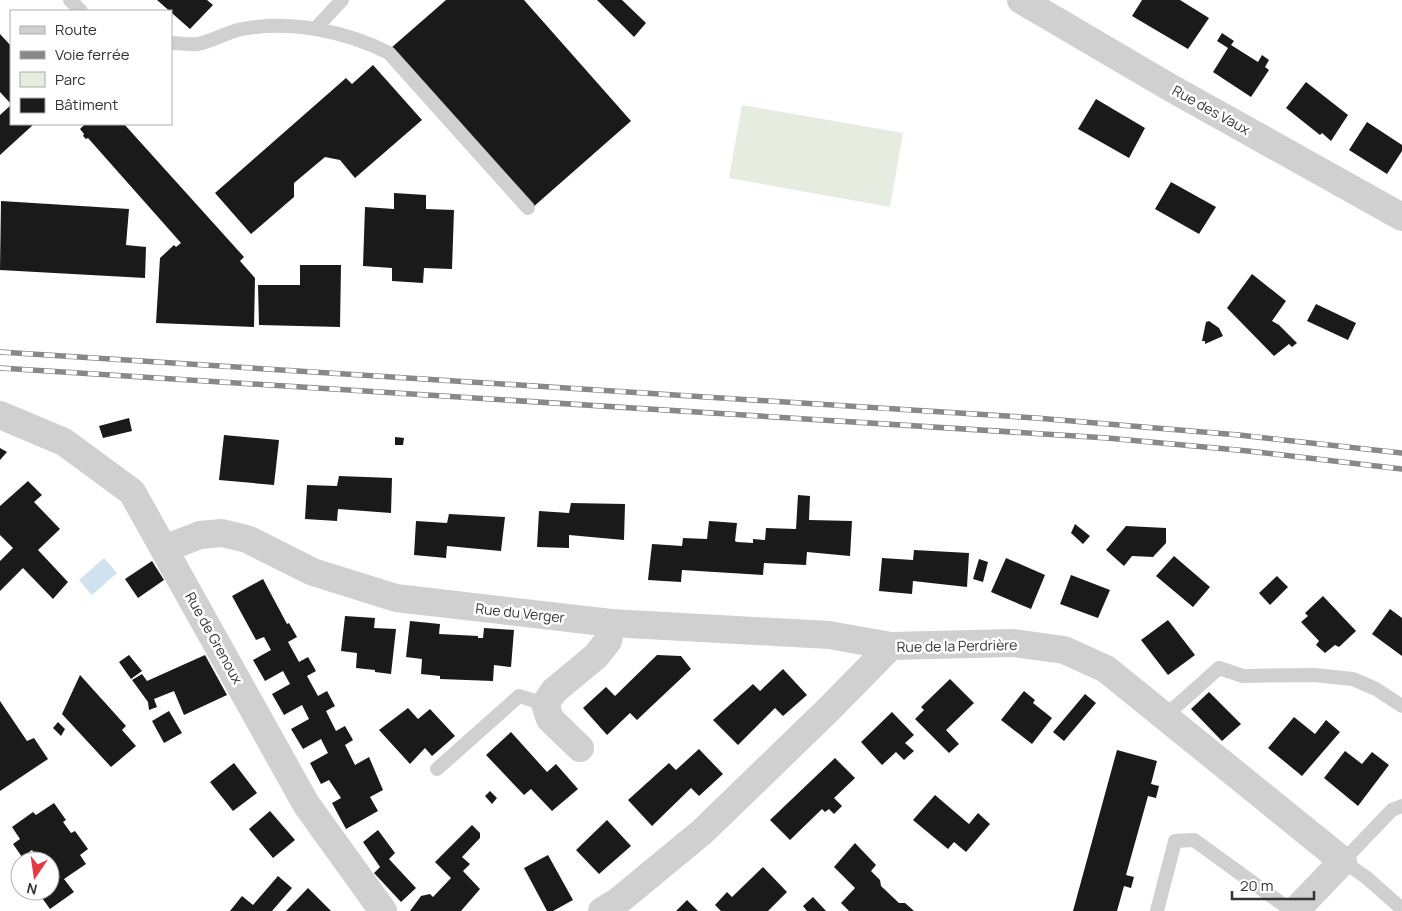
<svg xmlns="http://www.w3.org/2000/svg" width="1402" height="911" font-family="Manrope,sans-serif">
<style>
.green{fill:#e6ecdf}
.water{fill:#cfe2ee}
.building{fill:#1a1a1a}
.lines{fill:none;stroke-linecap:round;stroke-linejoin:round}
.service{stroke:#d0d0d0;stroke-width:14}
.minor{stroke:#d0d0d0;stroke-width:28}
.rail-casing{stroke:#888;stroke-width:5.5}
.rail{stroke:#fff;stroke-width:4;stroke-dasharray:11;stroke-linecap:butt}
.labels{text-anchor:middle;stroke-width:5;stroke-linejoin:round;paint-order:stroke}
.street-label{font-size:14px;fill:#333;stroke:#fff}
</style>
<rect width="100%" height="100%" fill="#fff"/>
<path class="green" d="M742,105l161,28 -13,74 -161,-29z"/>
<path class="water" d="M104,558l13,15 -25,22 -13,-15z"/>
<path class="building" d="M157,0h50l6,5 -23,24z
M446,0h78l107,121 -99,87 -141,-160z
M597,0h25l24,23 -12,14z
M1142,0h38l29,18 -21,31 -56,-33z
M1222,33l12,8 -3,4 27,17 4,-7 7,5 -4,7 4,3 -18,27 -38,-25 15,-24 -11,-7z
M0,34l11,12v58l-11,-12z
M373,65l49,55 -67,58 -15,-18 -15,-3 -31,26v14l-43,37 -36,-41 131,-115 6,6z
M1306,82l42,33 -17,26 -9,-8 -2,2 -34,-27z
M1096,99l49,29 -16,30 -51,-29z
M11,105v19h23l-34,31v-40z
M1367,122l35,23v6l-15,23 -38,-24z
M85,124h39l120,133 -4,4 15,17 -1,49 -98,-4 4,-65 14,-13 2,2 5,-4 -93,-105 -2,1 -3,-3 1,-2 -4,-5z
M1171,182l45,25 -17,27 -44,-25z
M394,193l32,2v14l28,1 -2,59 -28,-1 -1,15 -31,-2v-13l-29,-2 2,-59 29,2z
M1,201l128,8 -3,36 20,2 -1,31 -145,-8z
M300,265h41l-1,62 -81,-2 -1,-40h42z
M1252,274l34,27 -14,20 7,4 18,18 -5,4 -3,-3 -15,12 -47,-48z
M1316,304l40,19 -8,17 -41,-19z
M1209,321l10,7 4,8 -18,8v-3h-3l4,-19z
M129,418l3,13 -29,7 -4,-12z
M224,435l55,5 -5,45 -55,-5z
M395,437l9,1 -1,7h-8z
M0,448l7,4 -7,8z
M339,476l53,2 -1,35 -53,-4 -1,12 -32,-2 2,-34 30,1z
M28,481l14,14 -8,7 26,27 -22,21 30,32 -15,17 -30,-31 -23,23v-30l13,-13 -13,-13v-29z
M798,495l12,1 -1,24 43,1 -2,35 -43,-4 -1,13 -42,-2 -1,12 -81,-5 -1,12 -33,-2 4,-36 30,2 1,-8 24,1 2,-18 28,2 -2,18 2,1 16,1v-4l12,1 1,-12 30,1z
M571,503l54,1 -1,36 -55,-5v13l-32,-1 2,-36 30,2z
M449,514l56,3 -4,34 -54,-5 -1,12 -32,-3 2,-34 31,2z
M1075,524l15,12 -7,8 -12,-11z
M1126,526l40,2v15l-13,14 -21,-1 -8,10 -18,-16z
M914,550l55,3 -2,34 -54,-6 -1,13 -33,-3 3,-33 31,2z
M1174,556l36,31 -17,20 -37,-31z
M1006,558l39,17 -14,34 -40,-17z
M979,559l9,3 -5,20 -10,-3z
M152,561l12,19 -26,18 -13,-19z
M1071,575l39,15 -12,28 -38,-14z
M1277,576l11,11 -18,18 -11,-12z
M263,579l24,45 2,-1 8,14 -9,5 11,20 9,-5 8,14 -9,5 11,20 9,-5 8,15 -9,5 10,20 9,-5 8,14 -8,5 10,20 14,-8 14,33 -13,7 8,14 -32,18 -14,-26 9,-5 -12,-18 -8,4 -11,-21 18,-10 -7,-14 -18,10 -12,-20 18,-10 -7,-14 -18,10 -12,-21 18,-10 -7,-13 -18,10 -12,-21 18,-10 -7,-13 -8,3 -24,-44z
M1323,596l33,35 -17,16 -4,-2 -10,8 -9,-8 3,-4 -18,-19 7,-6 -3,-3z
M1390,609l12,9v38l-30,-22z
M345,616l30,2 -1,10 22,1 -5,45 -16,-2v-2l-19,-2 1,-15 -16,-2z
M1168,620l27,35 -27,20 -27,-35z
M410,621l30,3 -1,10 39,2v2h5l1,-10 30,2 -3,37 -17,-2 -1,16 -53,-2v-3l-19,-2 1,-15 -16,-2z
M129,655l13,16 -11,8 -12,-17z
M205,655l22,40 -43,20 -10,-24 -20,8 3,8 -8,3 -1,-8 -16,-22 10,-6 5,7z
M657,655l24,1 10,13 -54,51 -7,-7 -23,22 -24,-27 23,-21 9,9z
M783,669l24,26 -24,21 -8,-8 -37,37 -25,-25 40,-36 7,7z
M80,675l46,51 -4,4 14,16 -25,21 -49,-53z
M950,679l24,24 -28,27 13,14 -10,9 -34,-34 9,-9 -3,-3z
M1024,691l11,9 -2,3 19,15 -20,26 -31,-24z
M1209,692l32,32 -19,17 -31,-32z
M1085,694l11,9 -32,38 -11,-9z
M0,701l27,40 7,-3 14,21 -48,32z
M408,708l10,11 12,-10 25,27 -23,20 -7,-8 -15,16 -31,-34z
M169,711l13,22 -18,10 -12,-22z
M892,712l22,23 -9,8 9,8 -10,9 -8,-8 -14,13 -21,-23z
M1294,717l21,17 11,-14 14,12 -38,44 -34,-28z
M58,722l7,7 -4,7 -8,-8z
M511,732l36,40 9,-8 22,25 -26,22 -21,-22 -7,6 -38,-40z
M699,749l24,25 -24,22 -8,-8 -39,38 -24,-26 41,-37 7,7z
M1117,750l40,11 -6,23 8,2 -3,12 -8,-2 -22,79 8,2 -3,11 -7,-2 -7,25h-44z
M1345,751l17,13 10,-12 17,13 -31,41 -34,-28z
M835,758l20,20 -21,20 8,8 -8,8 -5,-5 -4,3 -3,-3 -32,31 -20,-20z
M234,763l23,30 -24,18 -23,-29z
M490,791l7,7 -5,6 -7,-8z
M935,795l34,29 9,-11 12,11 -24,28 -12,-10 -6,7 -35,-29z
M54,803l12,17 -3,2 8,11 4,-2 13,18 -8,6 6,9 -22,15 10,13 -24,17 -13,-18h13v-30h-19l6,-4 -5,-7 -10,7 -9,-13 7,-5 -8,-12 21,-15 3,3z
M270,811l25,29 -22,18 -24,-29z
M607,820l24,26 -32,28 -23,-24z
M472,825l8,8v5l-18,19 8,7 -7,7 17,18 -19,22h-51l11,-15 9,-2 3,3 18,-19 -16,-16z
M378,830l17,23 -6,6 27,29 -15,14 -27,-29 6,-6 -17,-25z
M855,843l21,22 -5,6 9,9 1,6 18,17h6l9,8h-65l-8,-8 14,-15 -21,-21z
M548,855l25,45 -20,11h-6l-23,-43z
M763,867l24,25 -19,19h-47l-6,-6 12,-13 5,5z
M278,876l14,12 -20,23h-42l12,-15 11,9z
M308,888l23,23h-45z
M813,897l13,14h-19l-4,-5z
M687,900l11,11h-22z"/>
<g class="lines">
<path class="service" d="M70,0l11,11
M315,29l27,-29
M171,43c9,0 19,2 27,1 15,-3 29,-12 44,-15 49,-9 103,2 147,24l139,155
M1164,717l55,-49 24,8 71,-1 39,4 23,10 26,17
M437,769l82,-73 26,8
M1402,806l-10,4 -49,51 24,17 35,31
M1157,911l18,-70 19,-1 98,71"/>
<path class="minor" d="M1021,0l150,88 231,129
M0,415l64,27 68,50 174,312 77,107
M164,549l36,-14 22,-2 25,6 66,33 83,26 215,25 218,12 62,11 122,-3 51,7 42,19 237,192 -48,50
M580,748l-30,-29 -5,-15 9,-13 42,-35 12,-15 3,-18
M602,911l15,-9 85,-70 126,-122 63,-64"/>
<defs>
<path id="rail" d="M0,352l1036,66 203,17 163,18
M0,368l1107,70 141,13 154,18"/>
</defs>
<use href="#rail" class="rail-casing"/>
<use href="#rail" class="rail"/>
</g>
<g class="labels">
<g class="street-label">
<text transform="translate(1211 110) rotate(29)" y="5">Rue des Vaux</text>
<text transform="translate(520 613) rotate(6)" y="5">Rue du Verger</text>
<text transform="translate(214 638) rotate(61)" y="5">Rue de Grenoux</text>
<text transform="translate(957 646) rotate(-1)" y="5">Rue de la Perdrière</text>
</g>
</g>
<rect x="10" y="10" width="162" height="115" fill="#ffffff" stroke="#adadad"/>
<rect x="20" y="26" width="25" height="8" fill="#d0d0d0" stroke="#adadad"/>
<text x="55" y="35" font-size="15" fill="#333333">Route</text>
<rect x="20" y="51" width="25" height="8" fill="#888888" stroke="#adadad"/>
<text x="55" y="60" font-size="15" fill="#333333">Voie ferrée</text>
<rect x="20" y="72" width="25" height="15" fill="#e6ecdf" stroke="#adadad"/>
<text x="55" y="85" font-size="15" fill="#333333">Parc</text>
<rect x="20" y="98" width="25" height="15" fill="#1a1a1a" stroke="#adadad"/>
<text x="55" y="110" font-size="15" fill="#333333">Bâtiment</text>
<g transform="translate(35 876) rotate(193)"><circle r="24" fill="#ffffff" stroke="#adadad"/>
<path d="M0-4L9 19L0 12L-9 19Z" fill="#e63946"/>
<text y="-8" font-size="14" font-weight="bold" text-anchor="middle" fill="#333333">N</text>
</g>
<path d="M1232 891v8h82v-8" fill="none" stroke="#333333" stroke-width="2.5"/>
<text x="1240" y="891" font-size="15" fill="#333333" stroke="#ffffff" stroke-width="4" paint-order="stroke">20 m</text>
</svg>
